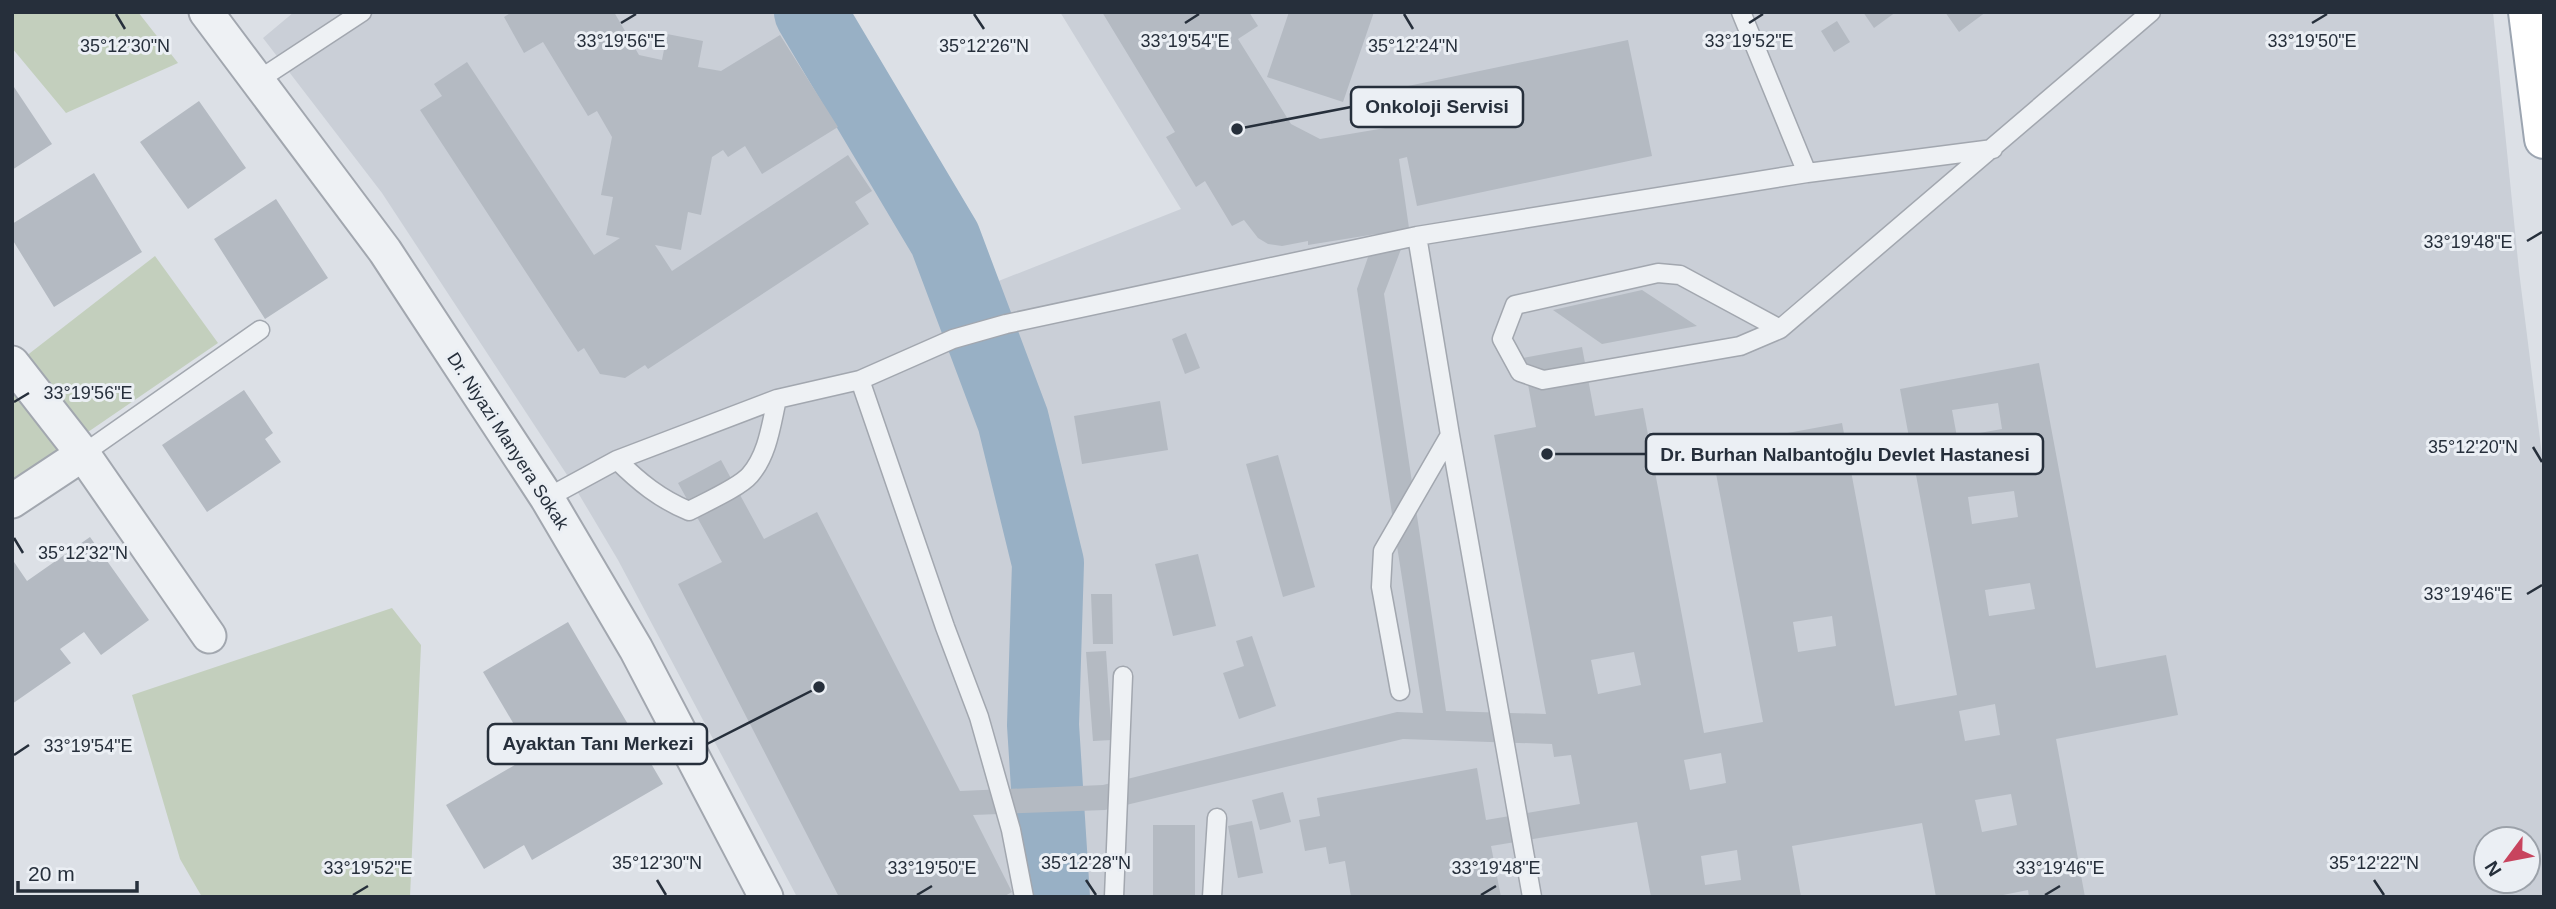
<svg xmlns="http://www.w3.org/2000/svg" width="2556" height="909" font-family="Arial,sans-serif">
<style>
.built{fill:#cacfd7;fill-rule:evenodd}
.green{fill:#c3cfbd}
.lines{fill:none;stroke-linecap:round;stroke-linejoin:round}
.river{stroke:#98b0c5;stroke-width:72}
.building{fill:#b4bac2;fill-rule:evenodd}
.service-casing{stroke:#a2a7af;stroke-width:21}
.minor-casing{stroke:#a2a7af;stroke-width:37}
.primary-casing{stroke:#9ca5b1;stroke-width:42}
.service{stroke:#eef1f4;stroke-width:18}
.minor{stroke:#eef1f4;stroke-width:33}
.primary{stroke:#fff;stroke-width:38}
.ticks{fill:none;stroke:#262f3b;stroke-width:2.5}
.labels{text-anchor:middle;stroke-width:6;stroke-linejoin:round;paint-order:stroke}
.street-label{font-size:18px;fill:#262f3b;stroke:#ebeff4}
.ticks-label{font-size:18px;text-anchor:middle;fill:#262f3b;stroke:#ebeff4;stroke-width:6;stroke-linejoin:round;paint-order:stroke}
.leader{fill:none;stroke:#262f3b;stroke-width:2.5}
.callout-dot{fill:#262f3b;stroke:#ebeff4;stroke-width:2.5}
.callout{fill:#ebeff4;stroke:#262f3b;stroke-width:2.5}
.callout-label{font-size:19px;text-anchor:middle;font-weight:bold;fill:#262f3b}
</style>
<rect width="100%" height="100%" fill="#dce0e6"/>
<path class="built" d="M294,12h533l159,274 195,-77 -121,-197h1433l26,259 25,200v426h-1747l-179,-337 -47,-79 -189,-288 -119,-155zM2486,839h42v42h-42z"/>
<path class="green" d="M12,12h126l40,51 -112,50 -54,-65z
M155,256l63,87 -206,141v-117z
M392,608l29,37 -11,252h-208l-22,-38 -48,-164z"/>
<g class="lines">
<path class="river" d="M810,12l135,227 68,181 35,143 -5,162 11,172"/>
</g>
<path class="building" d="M512,12h102l25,43 23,5 5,-26 36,7 -5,26 23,4 59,-36 58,92 -76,47 -17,-28 -17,11 -5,-7 -11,7 -11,58 -13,-3 -7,38 -26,-5 17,26 176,-116 24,36 -17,11 14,22 -221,145 -3,-4 -20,13 -25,-4 -16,-26 -6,4 -158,-242 22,-14 -8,-12 33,-22 127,193 26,-17 -14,-3 7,-38 -12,-2 11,-58 -15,-26 -9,5 -45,-74 -19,11 -20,-36z
M1102,12h147l9,14 -20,13 53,85 29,15 77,-13 -8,-36 239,-50 24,116 -235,50 -10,-49 -8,2 10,69 -25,66 62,417 100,3 -52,-279 42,-8 -13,-69 59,-11 13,69 48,-8 61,325 59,-11 -52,-275 131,-24 53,283 62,-11 -57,-306 139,-26 57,305 70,-13 12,60 -122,24 29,158h-56l-1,-7 -35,7h-57l-14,-74 -130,23 9,51h-150l-14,-75 -146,24 10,51h-150l-6,-36 -16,3 -3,-17 -21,4 -6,-31 21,-4 -3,-18 160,-30 9,52 94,-16 -9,-49 -17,2 -2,-13 -149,-5 -298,71 -132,5 39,77 -9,5h-164l-161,-313 44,-22 -44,-79 43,-23 43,79 53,-27 143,279 143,-6 294,-73 26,1 -66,-424 19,-55 -68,11v-4l-26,5 -14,-2 -10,-6 -14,-18 -12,6 -27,-45 -9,6 -30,-50 9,-5zM1998,403l4,26 -45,8 -5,-27zM2014,491l4,26 -46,7 -4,-27zM2030,583l5,26 -46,7 -4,-26zM1832,616l4,30 -38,6 -5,-30zM1634,652l7,33 -43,9 -7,-34zM1995,704l5,31 -35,6 -6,-30zM1721,753l5,30 -36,7 -6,-30zM2011,794l6,31 -35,7 -7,-32zM1737,850l4,30 -36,5 -4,-29z
M1289,12h85l-31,90 -76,-25z
M1863,12h33l-22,16z
M1945,12h41l-27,20z
M1837,21l13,21 -16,10 -13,-21z
M14,87l38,57 -40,26v-82z
M199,101l47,67 -58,41 -48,-67z
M94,173l48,79 -88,55 -42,-68v-15z
M276,199l52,79 -63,41 -51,-80z
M1642,290l55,36 -95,18 -49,-34z
M1186,333l14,35 -15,6 -13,-35z
M244,390l29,43 -8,6 16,23 -74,50 -45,-67z
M1160,401l8,49 -86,14 -8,-48z
M1278,455l37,132 -32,10 -37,-133z
M90,537l59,83 -48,35 -17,-23 -24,17 11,14 -59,41v-145l15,22z
M1198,554l18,72 -43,10 -18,-72z
M1091,594h21l1,50h-20z
M568,622l95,162 -131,76 -8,-15 -40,24 -38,-64 86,-50 -49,-83z
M1252,636l24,70 -37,13 -16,-46 21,-7 -8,-25z
M1106,651l6,89 -19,1 -7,-89z
M1283,792l8,30 -31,8 -8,-30z
M1252,821l11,52 -25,5 -10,-52z
M1153,825h42v72h-42z"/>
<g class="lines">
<defs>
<path id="service" d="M1741,12l66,161
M257,81l105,-69
M1417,236l33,199 82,462
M1780,329l-100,-54 -22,-2 -143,32 -13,34 18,33 23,8 197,-34 40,-17 371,-317
M860,380l85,247 34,90 32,113 13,67
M83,454l177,-124
M617,460c22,22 43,39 72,51 15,-8 51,-24 61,-36 18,-21 21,-50 27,-76
M547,498l70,-38 160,-61 83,-19 93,-41 53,-15 411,-88 390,-63 186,-24
M1400,691l-19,-104 2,-36 67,-116
M1114,897l9,-221
M1212,897l5,-79"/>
<path id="minor" d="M206,12l179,239 162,247 89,151 130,248
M12,363l71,91 126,182
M12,501l71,-47"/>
<path id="primary" d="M2528,12l16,127"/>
</defs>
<use href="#service" class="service-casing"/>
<use href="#minor" class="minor-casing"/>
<use href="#primary" class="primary-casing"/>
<use href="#service" class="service"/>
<use href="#minor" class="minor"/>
<use href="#primary" class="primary"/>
</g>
<path class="ticks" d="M116,14l9,15M974,14l10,15M1404,14l9,15M621,23l15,-9M1185,23l14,-9M1749,23l14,-9M2312,23l15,-9M2527,241l15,-9M14,402l15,-9M2533,447l9,15M14,538l9,15M2527,594l15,-9M14,755l15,-10M657,880l9,15M1086,880l10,15M2374,880l10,15M353,895l15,-9M917,895l15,-9M1481,895l15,-9M2045,895l15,-9"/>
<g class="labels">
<g class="street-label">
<text transform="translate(508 441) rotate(57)" y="6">Dr. Niyazi Manyera Sokak</text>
</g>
</g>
<g class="ticks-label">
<text x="621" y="47">33°19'56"E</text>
<text x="1185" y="47">33°19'54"E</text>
<text x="1749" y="47">33°19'52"E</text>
<text x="2312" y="47">33°19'50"E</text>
<text x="125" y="52">35°12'30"N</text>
<text x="984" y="52">35°12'26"N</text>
<text x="1413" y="52">35°12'24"N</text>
<text x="2468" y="248">33°19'48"E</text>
<text x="88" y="399">33°19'56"E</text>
<text x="2473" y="453">35°12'20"N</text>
<text x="83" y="559">35°12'32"N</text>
<text x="2468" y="600">33°19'46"E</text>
<text x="88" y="752">33°19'54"E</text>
<text x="657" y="869">35°12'30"N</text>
<text x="1086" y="869">35°12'28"N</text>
<text x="2374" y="869">35°12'22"N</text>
<text x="368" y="874">33°19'52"E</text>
<text x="932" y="874">33°19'50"E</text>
<text x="1496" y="874">33°19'48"E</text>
<text x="2060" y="874">33°19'46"E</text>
</g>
<path class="leader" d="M1237 129L1351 107M1547 454L1646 454M819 687L707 744"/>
<g class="callout-dot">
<circle cx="1237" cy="129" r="7"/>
<circle cx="1547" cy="454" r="7"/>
<circle cx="819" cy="687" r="7"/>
</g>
<g class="callout">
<rect x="1351" y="87" width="172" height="40" rx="7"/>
<rect x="1646" y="434" width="397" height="40" rx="7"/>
<rect x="488" y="724" width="219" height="40" rx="7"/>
</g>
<g class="callout-label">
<text x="1437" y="113">Onkoloji Servisi</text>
<text x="1845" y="461">Dr. Burhan Nalbantoğlu Devlet Hastanesi</text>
<text x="598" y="750">Ayaktan Tanı Merkezi</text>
</g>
<rect width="2556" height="909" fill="none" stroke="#262f3b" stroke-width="28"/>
<g transform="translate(2507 860) rotate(238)"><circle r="33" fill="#ebeff4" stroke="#9ca2aa" stroke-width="2"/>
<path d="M0-5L12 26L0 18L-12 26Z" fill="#c8445e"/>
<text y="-10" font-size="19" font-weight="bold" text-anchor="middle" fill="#262f3b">N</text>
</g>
<path d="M18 881v10h119v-10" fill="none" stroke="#262f3b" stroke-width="3.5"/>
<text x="28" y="881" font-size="21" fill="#262f3b" stroke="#ebeff4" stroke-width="5" paint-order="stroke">20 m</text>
</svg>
